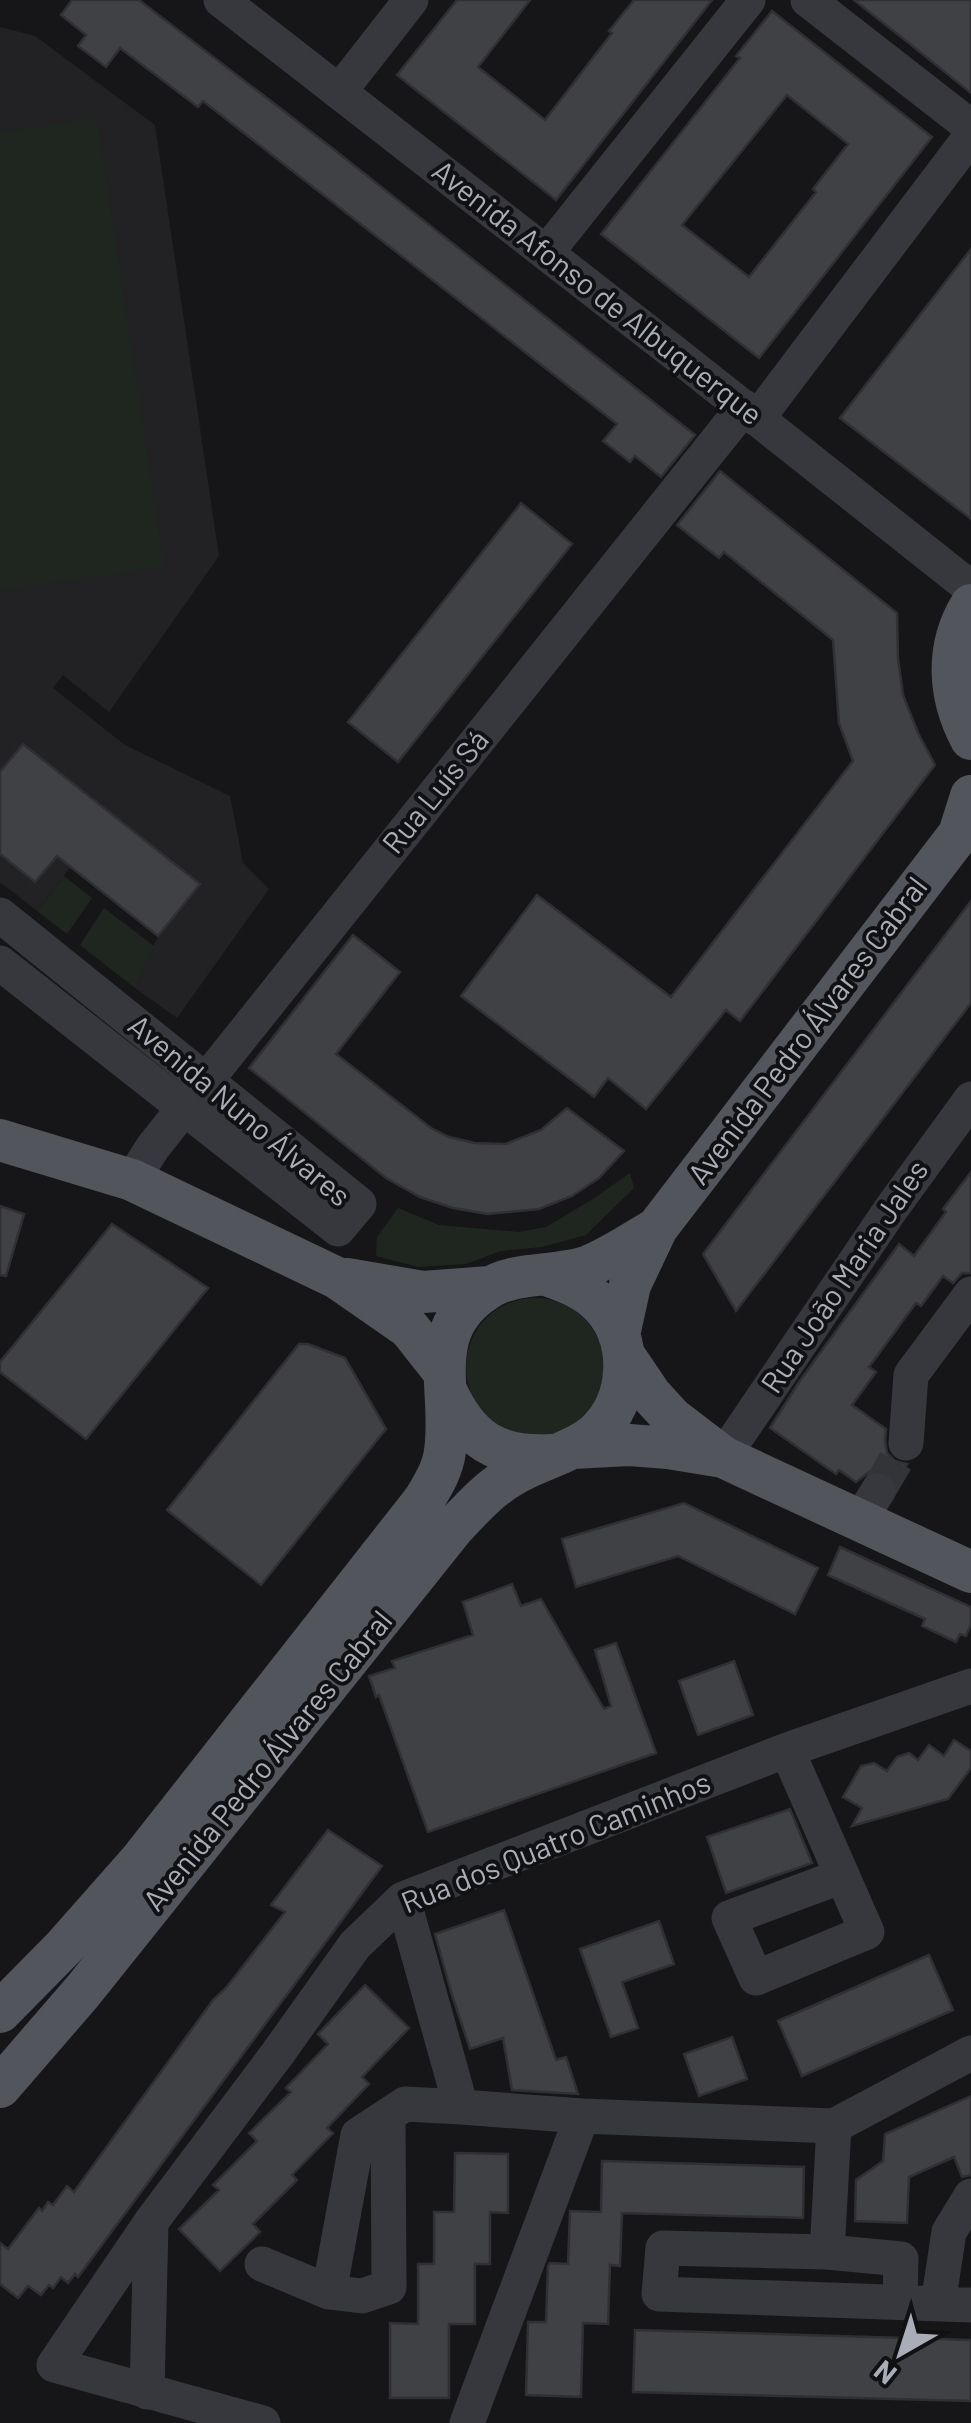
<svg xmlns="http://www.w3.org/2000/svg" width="971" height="2423" font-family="Barlow,sans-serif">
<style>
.built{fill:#222225}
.green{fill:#1e261f}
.building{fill:#404145;stroke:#303034;stroke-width:2.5;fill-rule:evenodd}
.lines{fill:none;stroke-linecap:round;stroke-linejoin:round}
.minor-tunnel{stroke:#333438;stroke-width:35;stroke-dasharray:35 18;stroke-linecap:butt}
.minor{stroke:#37383d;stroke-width:35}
.major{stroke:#53555c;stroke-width:42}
.labels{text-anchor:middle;stroke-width:8;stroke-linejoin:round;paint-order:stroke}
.street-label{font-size:30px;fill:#a8adb8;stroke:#111113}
</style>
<rect width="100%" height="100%" fill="#161618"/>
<path class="built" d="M0,27l35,9 120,89 64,431 -110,156 -46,-37 -10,13 72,57 105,51 13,67 26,26 -92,129 -42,-30 23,-52 42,-52 -84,-65 -41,51 -5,-2 -33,43 -37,-29z"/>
<path class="green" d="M97,117l67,450 -164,23v-457z
M64,876l28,22 -25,36 -30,-23z
M104,908l50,38 -19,42 -55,-43z
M630,1173l4,15 -48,47 -44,12 -41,4 -35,13 -48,3 -42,-11 1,-19 21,-29 41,17 80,7 27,-5 47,-28z
M466 1367a69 69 0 1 1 138 0a69 69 0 1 1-138 0Z"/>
<path class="building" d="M72,0h67l193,148 363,287 -34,42 -26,-21 -5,6 -27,-21 14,-17 -414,-323 -5,6 -78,-59 -14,19 -28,-21 8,-11 -25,-20z
M457,0h73l-52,67 67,53 67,-87 -3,-2 25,-31h78l-156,200 -159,-125z
M854,0h117v93l-61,-49z
M772,11l160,126 -173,221 -158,-124 139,-176 -4,-2zM787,95l61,49 -35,45 3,3 -67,85 -67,-52z
M971,249v270l-131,-101z
M720,471l177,142 1,46 5,36 15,38 17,32 -195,256 -14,-11 -80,99 -38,-31 -14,19 -133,-101 76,-101 134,102 182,-236 -14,-38 -6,-83 -109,-88 -5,6 -42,-33z
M521,503l51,41 -174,218 -50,-40z
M23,744l177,140 -42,52 -101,-80 -22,26 -35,-28v-82z
M971,901v102l-235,308 -33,-57z
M353,935l47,37 -64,82 95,74 18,9 26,6 31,1 35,-14 26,-22 57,43 -25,27 -27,18 -33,13 -52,5 -34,-6 -33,-11 -34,-19 -137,-110z
M971,1172v101h-9l-9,10 -10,-7 -22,30 -5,-3 -47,64 7,5 -24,33 34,24 -1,12 2,12 8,8 12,3 -11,16 -8,-7 -8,-3 -11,2 -13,10 -17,-12 -3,4 -66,-46 29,-46 100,-138 15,12 32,-44 -3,-3z
M0,1206l24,8 -18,62 -6,-1z
M112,1224l96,64 -122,151 -86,-67v-10z
M299,1344h9l37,14 41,71 -125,156 -94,-75z
M684,1503l134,65 -23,46 -117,-58 -102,31 -14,-48z
M840,1547l131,60v17l-5,12 -6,-2 -4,8 -34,-16 3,-7 -97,-44z
M512,1584l9,22 20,-7 63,110 7,-3 -16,-56 21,-7 40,110 -228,79 -49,-137 -3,2 -7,-21 26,-8 -3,-7 81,-26 -10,-33z
M734,1661l19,54 -55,20 -19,-54z
M954,1740l17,11v17l-23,31 -96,27 10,-18 -19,-11 18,-31 13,-3 13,8 10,-14 12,-4 9,7 11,-15 15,11z
M790,1809l22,54 -86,30 -19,-56z
M328,1830l54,36 -304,411 -3,-3 -7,9 -7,-6 -8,11 -4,-3 -8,10 -13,-9 -10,12 -18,-14v-41l8,6 31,-41 3,3 6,-9 5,3 14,-19 7,6 139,-192 13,-12 59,-76 -14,-7z
M504,1910l52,150 10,-3 12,37 -66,-4 -9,-52 -33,11 -18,-54 -17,-61z
M659,1921l15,43 -52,18 16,46 -27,9 -31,-88z
M929,1955l24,55 -151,66 -24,-55z
M365,1985l44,43 -47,49 7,7 -42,44 6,5 -41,42 5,5 -44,44 7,8 -40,39 -41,-42 40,-39 -6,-5 44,-44 -8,-8 42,-41 -5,-4 42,-44 -10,-10z
M732,2037l15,42 -48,17 -15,-42z
M971,2096v79l-9,2 -8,-20 -45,20 -2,46 -52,-2 1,-41 27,-19 2,-27z
M455,2153l53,1v59l-18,-1v52h-15v60h-26v74h-59v-75l28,1v-60h16v-52h20z
M602,2161l202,6 -1,51 -181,-5 -2,53 -10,-1 -2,59 -25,-1 -2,74 -55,-2 2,-73h18l2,-56 2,-3 18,1 2,-53 31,1z
M635,2330l336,10v61l-338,-9z"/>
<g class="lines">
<path class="minor-tunnel" d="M878,1491l28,-48"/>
<path class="minor" d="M221,0l451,351 299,237
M808,0l163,127
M339,92l72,-92
M546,253l202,-253
M757,419l214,-283
M0,915l359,289 -21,25 -338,-266
M132,1180l21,-33 591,-740
M906,1443l5,-68 60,-81
M723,1457l168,-248 80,-110
M860,1520l18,-29
M787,1750l80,182 -111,46 -27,-60 113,-42
M403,1899l58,208 121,9 252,10 137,-73
M834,2126l-7,126 -164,-4 -4,46 312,11
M827,2252l74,7 -1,43
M262,2264l67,28 33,4 27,-9 -1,-171
M329,2292l29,-157 47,-31 56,3
M938,2304l11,-72 22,-36
M147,2392l4,-169
M263,2423l-209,-58 97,-143 127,-169 77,-108 48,-46 384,-149 184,-64
M467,2423l115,-307"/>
<path class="major" d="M971,605c-26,42 -23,91 0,134
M0,1140l132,40 205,98 72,50 34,43
M347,1279l76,13 67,-5
M619,1335l11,-50 27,-57 302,-394 12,-38
M624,1355l27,40 21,23 51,39 248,115
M446,1390c22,50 51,68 106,65
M573,1448l56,-3 39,3 49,8
M0,2012l64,-65 76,-86 284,-361c9,-15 19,-31 21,-49 9,-60 -23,-120 41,-161 29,-20 70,-12 103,-24 24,-10 46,-25 68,-38
M0,2087l83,-96 372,-465c18,-19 35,-38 58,-51 25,-15 63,-24 83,-42 35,-32 38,-92 6,-127 -15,-16 -33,-23 -53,-30"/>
</g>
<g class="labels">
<g class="street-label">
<text transform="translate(597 293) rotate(38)" y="10">Avenida Afonso de Albuquerque</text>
<text transform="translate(436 792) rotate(-51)" y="10">Rua Luís Sá</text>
<text transform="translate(808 1031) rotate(-53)" y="10">Avenida Pedro Álvares Cabral</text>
<text transform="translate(239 1111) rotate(40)" y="10">Avenida Nuno Álvares</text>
<text transform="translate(845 1277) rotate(-56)" y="10">Rua João Maria Jales</text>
<text transform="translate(268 1761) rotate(-51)" y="10">Avenida Pedro Álvares Cabral</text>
<text transform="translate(556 1843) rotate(-22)" y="10">Rua dos Quatro Caminhos</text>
</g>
</g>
<g transform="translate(901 2353) rotate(219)" stroke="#111113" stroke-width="8" paint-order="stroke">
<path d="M0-8L18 38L0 25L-18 38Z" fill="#a8adb8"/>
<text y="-15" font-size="28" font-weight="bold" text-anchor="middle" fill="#a8adb8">N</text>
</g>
</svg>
